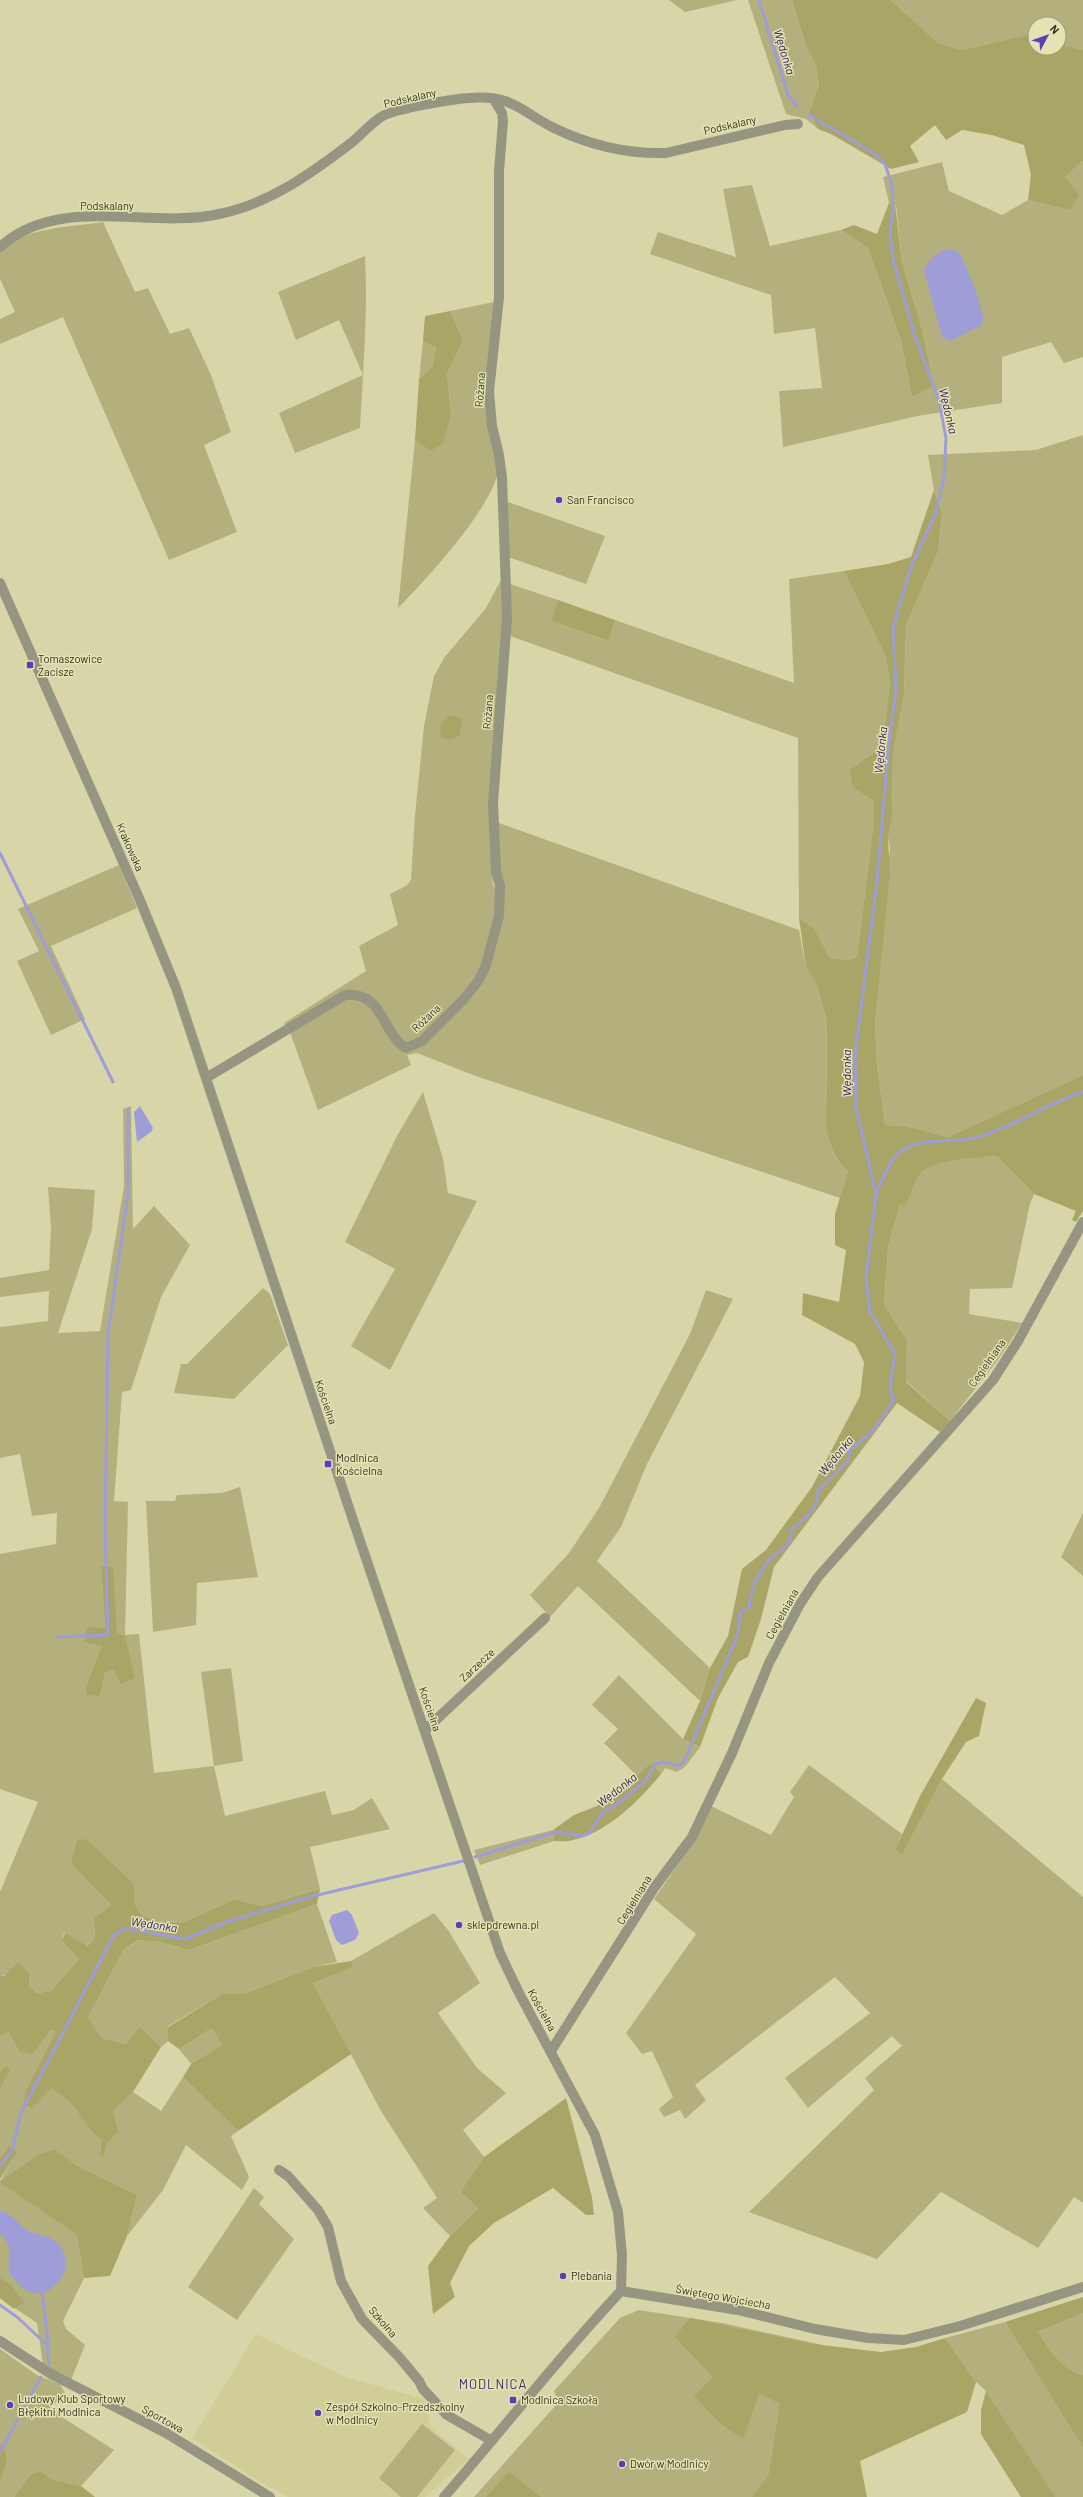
<svg xmlns="http://www.w3.org/2000/svg" width="1083" height="2497" font-family="Barlow,sans-serif">
<style>
.built{fill:#d0cd97}
.green{fill:#b3b07d;fill-rule:evenodd}
.forest{fill:#a9a566}
.water{fill:#9f9dd8}
.lines{fill:none;stroke-linecap:round;stroke-linejoin:round}
.stream{stroke:#9f9dd8;stroke-width:3}
.minor{stroke:#969582;stroke-width:10}
.poi-dot{fill:#5741b9;stroke:#e5e3b4;stroke-width:1.5}
.labels{text-anchor:middle;stroke-width:3;stroke-linejoin:round;paint-order:stroke}
.street-label{font-size:11px;fill:#333220;stroke:#e5e3b4}
.poi-label{font-size:11px;fill:#333220;stroke:#e5e3b4;text-anchor:start}
.water-label{font-size:12px;font-style:italic;fill:#291c60;stroke:#e5e3b4}
.quarter-label{font-size:13px;letter-spacing:1px;fill:#352d68;stroke:#e5e3b4}
</style>
<rect width="100%" height="100%" fill="#d8d6a8"/>
<path class="built" d="M256,2334l89,43 79,22 7,28 38,32 -44,38h-137l-31,-17 -65,-42z"/>
<path class="green" d="M669,0h68l-52,12z
M748,0h44l15,49 9,16 3,20 -10,27 9,17 -12,-10 -20,-5z
M891,0h192v50l-24,-6v-20h-24v13l-8,-2 -65,15 -24,-7z
M1083,161v196l-19,6 -13,-21 -49,15v46l-85,13 -134,31 -4,-56 43,-3 -7,-60 -41,6 -3,-39 -121,-41 8,-22 78,25 -13,-68 29,-4 18,61 71,-16 27,18 33,92 11,57 22,-13 -12,-55 -20,-67 -6,-57 -7,-2 -6,-26 59,-15 7,29 53,24 26,-15 41,10 -4,-33z
M103,222l32,70 13,-4 22,46 19,-6 22,47 20,57 -27,13 33,87 -68,28 -106,-243 -63,27v-25l15,-7 -15,-33v-28c24,-24 72,-24 103,-29z
M365,256c3,57 -2,115 -5,172l-65,25 -16,-40 84,-38 -24,-55 -43,20 -18,-48z
M494,302c-2,31 -9,69 -8,99 1,16 15,61 12,72 -10,39 -71,106 -100,135l17,-168 15,11 21,-38 -4,-39 16,-34 -13,-29z
M423,341l13,7 -4,19 -13,12z
M1083,435v640l-135,62 -42,-11 -21,-1 -8,-60 -2,-43 15,-175 -2,-8 4,-22 1,-64 11,-57 2,-71 32,-73 4,-39 -8,-23 -6,-35 108,-5z
M505,501l100,35 -19,48 -81,-28z
M844,571l42,86 4,25 -8,65 -33,23 4,18 21,13v19l-17,137 -10,3 -17,-2 -16,-30 -15,-10 -1,-180 -288,-102 -3,-53 51,17 -5,21 54,20 8,-21 179,63 -5,-104z
M501,580l2,58 -13,181 3,66 9,13 -6,-76 303,108 7,37 10,16 11,37 -1,110c4,16 8,31 22,41l-8,27 -367,-123 -56,-22 -10,2 4,10 -93,45 -27,-75 -7,-12 82,-52 -7,-25 39,-21 -8,-31 16,-8 5,-6 4,-65 9,-89 10,-50 10,-18 42,-50z
M119,865l18,43 -86,38 34,73 -34,16 -34,-74 22,-10 -21,-42z
M423,1092l20,67 5,34 29,8 -87,169 -39,-24 44,-77 -50,-27 53,-108z
M131,1106l2,123 21,-23 36,39 -29,52 -30,93 -9,2 -8,109 14,1 -3,133 14,-1 15,139 60,-7 -13,-94 30,-4 12,93 -29,5 11,50 100,-25 7,24 22,-5 18,-12 18,31 -80,18 10,42 -59,17 -26,-7 -54,24h-20l-19,-8 -8,-12 -63,-39 40,41 -17,13 1,20 -9,8 -22,-13 -2,8 17,18 -28,32 -14,2 -8,-7 1,-11h-30v-83l38,-90 -38,-13v-235l56,-10 1,-31 -25,3 -12,-62 -20,4v-131l48,-6 1,-30 -49,6v-19l49,-8 2,-43 -3,-40 47,3 -3,39 -34,104 42,-2 24,-145 -1,-77zM101,1566l16,67 -3,37 -9,3 -5,23 -14,-9 15,-41 -16,-4 20,-14z
M997,1156l37,38 -4,10 -18,84 -42,1 -1,25 53,9 -24,37 -48,61 -44,-40 1,-41 -23,-35 4,-57 12,-44 6,1c4,-9 9,-26 16,-33 18,-16 53,-14 75,-16z
M263,1288l7,6 18,51 -54,54 -60,-6 7,-29h6z
M706,1290l27,9 -86,165 -26,63 -24,34 113,107 -10,33 -122,-115 -28,31 -20,-22 39,-42 30,-45 91,-174z
M240,1487l18,90 -61,6 -1,42 -43,7 -7,-131h29l2,-6 45,-2z
M1083,1513v63l-22,-19z
M619,1675l64,64 17,8 -15,20 -8,5 -12,-4 -4,6 -10,-11 -13,14 -34,-34 14,-14 -26,-24z
M809,1765l93,69 -7,16 7,5 40,-76 141,118v306l-9,-6 -36,51 -97,-56 -64,67 -128,-47 125,-122 -9,-12 37,-32 -10,-10 -84,72 -23,-30 85,-65 -35,-36 -140,108 11,15 -21,19 -5,-9 -16,7 -5,-8 14,-12 -21,-46 -10,3 -16,-21 70,-99 -42,-35 41,-59 16,-34 60,29 23,-38 -4,-5z
M553,1830l1,11 -74,24 -6,-15z
M317,1904l20,58 -24,5 -69,27h-22l-54,32v15l-7,6 -21,-19 -14,16 -24,-6 -14,-21 36,-68 16,-9 20,2 29,8z
M434,1913l14,17 32,53 -42,30 39,55 29,25 -43,37 21,27 -24,35 18,16 -28,28 -27,-28 14,-10 -56,-87 -68,-128 39,-16 -1,-6z
M212,2028l10,17 -31,19 -12,-15z
M50,2030l6,1 -29,57 5,19 19,-20c7,6 16,12 22,19 10,11 16,24 28,34l-1,15 4,1 4,-14 11,-10 -6,-21 20,-19 28,19 22,-34 55,54 -7,5 18,41 -7,13 -56,-45 -23,45 -36,46 10,-41 -61,-30 -20,-14 -16,2 -40,28 16,-28 -7,-6 -9,11v-68l11,-22 -6,-3 -5,7v-36l8,-4 11,19z
M0,2183l77,52 7,43 -21,43 3,8 19,16 -14,35 -28,-15 -6,-42 -37,-25z
M254,2188l10,9 -5,7 35,35 -57,81 -49,-33z
M639,2310l83,13 101,22 3,152h-352l82,-92 2,-6 -4,-8 66,-73z
M1083,2313v62c-16,-1 -37,-29 -45,-43z
M1005,2322l78,126v49h-27l-70,-106 -10,-9 -31,-44z
M0,2349l37,26 23,9 5,9 -16,16 65,41 -33,36 -27,-6 -14,-9 -10,4 -16,22h-14c0,-5 0,-11 0,-16 3,-14 13,-26 0,-38z
M422,2424l33,26 -38,47h-16l-22,-19z"/>
<path class="forest" d="M792,0h99l47,43 24,7 65,-15 8,2v11h24v-4l24,6v111l-18,16 14,18 -10,15 -41,-10 3,-25 -7,-30 -32,-10 -30,-5 -16,10 -11,-15 -25,21 9,16 -28,7 -60,-35 -13,-5 -9,-17 10,-27 -3,-20 -9,-16z
M889,203l6,1 7,58 20,67 12,56 -22,12 -11,-57 -33,-92 -27,-18 13,-5 23,9z
M450,311l13,29 -16,34 4,39 -8,31 -13,7 -15,-11 4,-61 13,-12 4,-19 -13,-7 2,-25z
M934,490l8,23 -4,39 -32,73 -2,71 -11,57 -1,64 -4,22 2,35 -15,148 2,43 8,60 21,1 42,11 135,-62v136l-7,11 -4,-2 4,-9 -42,-17 -37,-38c-21,2 -59,2 -75,16 -7,7 -12,24 -16,34l-6,-2 -12,44 -4,57 23,35 -1,42 44,39 -10,11 -43,-29 -123,164 -13,52 -13,38 -10,5 -20,36 -18,49 -17,-8 17,-38 10,-33 18,-32 14,-67 24,-19 46,-63 48,-91 4,-34 -9,-18 -53,-29 1,-22 36,9 7,-52 -11,-5v-31l13,-43c-13,-10 -18,-25 -22,-41l1,-110 -11,-37 -10,-16 -7,-49 15,10 16,30 17,2 10,-3 17,-137v-19l-21,-13 -4,-18 33,-23 8,-65 -4,-25 -42,-86 44,-7 23,-7z
M558,600l57,20 -7,21 -56,-20z
M450,715l12,3 -2,17 -9,5 -11,-3 1,-13z
M101,1566l12,1 4,66 8,3 10,42 -14,6 -7,-14 -9,3 -5,23 -13,-1 -1,-8 15,-41 -17,-4 3,-15 18,1z
M976,1698l10,5 -7,33 -13,6 -24,37 -40,76 -7,-5 25,-54z
M651,1763l10,11c-21,26 -54,59 -88,66 -6,2 -13,1 -19,1l-1,-11 21,-15 23,-9 28,-19z
M86,1839l48,45v19l8,12 19,8h20l54,-24 26,7 59,-17 -3,15 -128,46 -29,-8 -21,-2 -15,9 -36,68 14,21 24,6 14,-17 21,20 -28,45 -20,19 6,21 -11,10 -4,14 -4,-1 1,-15c-12,-10 -18,-22 -28,-34 -6,-7 -15,-13 -22,-18l-19,20 -9,-4 4,-16 29,-57 -6,-1 -17,24 -14,-3 -11,-19 -8,4v-61l4,1 15,-14 11,13 -1,11 8,7 14,-2 28,-32 -17,-18 3,-8 22,13 8,-8 -1,-20 17,-13 -40,-41 6,-23z
M351,1961l2,6 -40,16 38,71 -113,77 -55,-54 8,-13 31,-19 -10,-17 -33,21 -11,-8v-14l54,-33h22l69,-27z
M5,2065l6,3 -11,22v-18z
M566,2098l26,99 2,18h-8l-33,-27 -59,35 -25,23 -19,37 5,14 -22,17 -5,-48 22,-30 28,-28 -18,-16 24,-35z
M9,2146l8,6 -17,27v-21z
M56,2150l20,15 61,30 -10,41 -17,40 -26,2 -7,-43 -77,-52v-2l40,-28z
M0,2278l11,7 13,17 -10,7 -14,-11z
M1083,2297v16l-45,19c8,14 29,42 45,43v73l-78,-126z
M690,2318l123,26 68,8 35,-5 29,-9 31,44 -9,30 -107,49 7,36h-115l17,-23 11,-70 -21,-11 -16,46 -22,-15 -27,-28 19,-19 -38,-40z
M986,2391l70,106h-35l-2,-3 -38,-60v-24z
M0,2443c12,11 5,25 0,38z
M40,2471l14,9 27,6 14,11h-81l16,-22z
M509,2472l32,25h-55z"/>
<path class="water" d="M946,249l11,2 4,4 13,31 10,33 -4,7 -30,15 -8,-4 -18,-66c4,-11 12,-17 22,-22z
M140,1106l13,22 -2,4 -14,10 -3,-30z
M347,1910l5,5 7,18 -4,7 -13,5 -6,-5 -7,-19 3,-6z
M0,2212c10,-2 18,13 27,18 9,5 20,5 28,11 32,23 -15,85 -46,30 -2,-18 6,-22 -9,-38z"/>
<g class="lines">
<path class="stream" d="M759,0l29,95 9,12
M0,853l113,229
M876,1194c5,-11 14,-36 24,-42 22,-16 49,-8 74,-14 38,-10 72,-34 109,-46
M57,1637l51,-2 -3,-109 3,-191 20,-142v-83
M475,1857l80,-25 25,4 10,-3 12,-20 15,-9 28,-23 11,-17 6,-2 17,4 5,-4 54,-128 2,-22 9,-4c2,-19 9,-36 22,-50 12,-12 19,-6 20,-28 13,-11 28,-21 27,-39l30,-30 2,-11 23,-19 21,-31 -4,-12 5,-34 -25,-42 -4,-34 10,-84 -20,-86 -1,-53 22,-173 12,-140 7,-52 -3,-62 18,-61 24,-52 9,-37 2,-40 -7,-37 -25,-68 -21,-74 -3,-26 3,-23 -1,-25 -7,-21 -13,-12 -63,-37
M0,2166l12,-16 9,-37 93,-178 11,-7 60,11 42,-17 82,-25 154,-36
M42,2291l6,50 -1,4
M0,2305l17,12 30,28 2,19
M0,2452l41,-75"/>
<path class="minor" d="M0,247c60,-54 148,-17 219,-33 50,-10 93,-41 132,-71 10,-8 19,-19 30,-26 11,-8 72,-18 88,-19 43,-4 51,13 85,30 35,17 73,26 112,25l119,-28 13,-1
M0,583l139,315 37,90 179,538 145,427 18,38 77,144 23,77 4,43 -1,36
M206,1078l139,-83c39,-4 36,38 61,53l16,-7 42,-42 15,-19 7,-15 13,-49 1,-30 -4,-15 -3,-68 14,-185 -5,-140 -3,-23 -7,-29 -3,-34 10,-95v-126l4,-50 -1,-8 -9,-15
M425,1730l120,-112
M551,2051l103,-163 38,-51 40,-84 37,-90 31,-59 18,-27 175,-197 25,-39 65,-119
M279,2170l9,6 30,34 10,17 13,54 21,38 38,39 19,23 4,8 24,26 45,26
M621,2291l117,19 77,19 53,9 36,2 56,-14 123,-39
M0,2341l51,33 115,59 104,64
M444,2497c59,-68 115,-140 177,-206"/>
</g>
<g class="poi-dot">
<circle cx="559" cy="500" r="4"/>
<rect x="26" y="661" width="8" height="8" rx="2"/>
<rect x="324" y="1460" width="8" height="8" rx="2"/>
<circle cx="459" cy="1925" r="4"/>
<circle cx="563" cy="2276" r="4"/>
<rect x="509" y="2396" width="8" height="8" rx="2"/>
<circle cx="10" cy="2405" r="4"/>
<circle cx="318" cy="2413" r="4"/>
<circle cx="622" cy="2464" r="4"/>
</g>
<g class="labels">
<g class="street-label">
<text transform="translate(410 98) rotate(-13)" y="4">Podskalany</text>
<text transform="translate(730 125) rotate(-13)" y="4">Podskalany</text>
<text x="107" y="210">Podskalany</text>
<text transform="translate(480 390) rotate(-86)" y="4">Różana</text>
<text transform="translate(488 712) rotate(-86)" y="4">Różana</text>
<text transform="translate(130 847) rotate(66)" y="4">Krakowska</text>
<text transform="translate(426 1018) rotate(-43)" y="4">Różana</text>
<text transform="translate(987 1363) rotate(-55)" y="4">Cegielniana</text>
<text transform="translate(326 1402) rotate(71)" y="4">Kościelna</text>
<text transform="translate(782 1614) rotate(-61)" y="4">Cegielniana</text>
<text transform="translate(477 1665) rotate(-43)" y="4">Zarzecze</text>
<text transform="translate(430 1709) rotate(71)" y="4">Kościelna</text>
<text transform="translate(634 1900) rotate(-58)" y="4">Cegielniana</text>
<text transform="translate(542 2010) rotate(61)" y="4">Kościelna</text>
<text transform="translate(723 2297) rotate(10)" y="4">Świętego Wojciecha</text>
<text transform="translate(383 2322) rotate(49)" y="4">Szkolna</text>
<text transform="translate(163 2419) rotate(29)" y="4">Sportowa</text>
</g>
<g class="poi-label">
<text x="567" y="504">San Francisco</text>
<text x="38" y="663">Tomaszowice<tspan x="38" dy="13">Zacisze</tspan></text>
<text x="336" y="1462">Modlnica<tspan x="336" dy="13">Kościelna</tspan></text>
<text x="467" y="1929">sklepdrewna.pl</text>
<text x="571" y="2280">Plebania</text>
<text x="18" y="2403">Ludowy Klub Sportowy<tspan x="18" dy="13">Błękitni Modlnica</tspan></text>
<text x="521" y="2404">Modlnica Szkoła</text>
<text x="326" y="2411">Zespół Szkolno-Przedszkolny<tspan x="326" dy="13">w Modlnicy</tspan></text>
<text x="630" y="2468">Dwór w Modlnicy</text>
</g>
<g class="water-label">
<text transform="translate(784 52) rotate(73)" y="4">Wędonka</text>
<text transform="translate(948 411) rotate(77)" y="4">Wędonka</text>
<text transform="translate(881 750) rotate(-84)" y="4">Wędonka</text>
<text transform="translate(847 1073) rotate(-90)" y="4">Wędonka</text>
<text transform="translate(836 1456) rotate(-50)" y="4">Wędonka</text>
<text transform="translate(617 1790) rotate(-38)" y="4">Wędonka</text>
<text transform="translate(154 1925) rotate(9)" y="4">Wędonka</text>
</g>
<g class="quarter-label">
<text x="493" y="2389">MODLNICA</text>
</g>
</g>
<g transform="translate(1047 36) rotate(49)"><circle r="19" fill="#e5e3b4" stroke="#9e9c79"/>
<path d="M0-3L7 15L0 10L-7 15Z" fill="#5741b9"/>
<text y="-6" font-size="11" font-weight="bold" text-anchor="middle" fill="#333220">N</text>
</g>
</svg>
